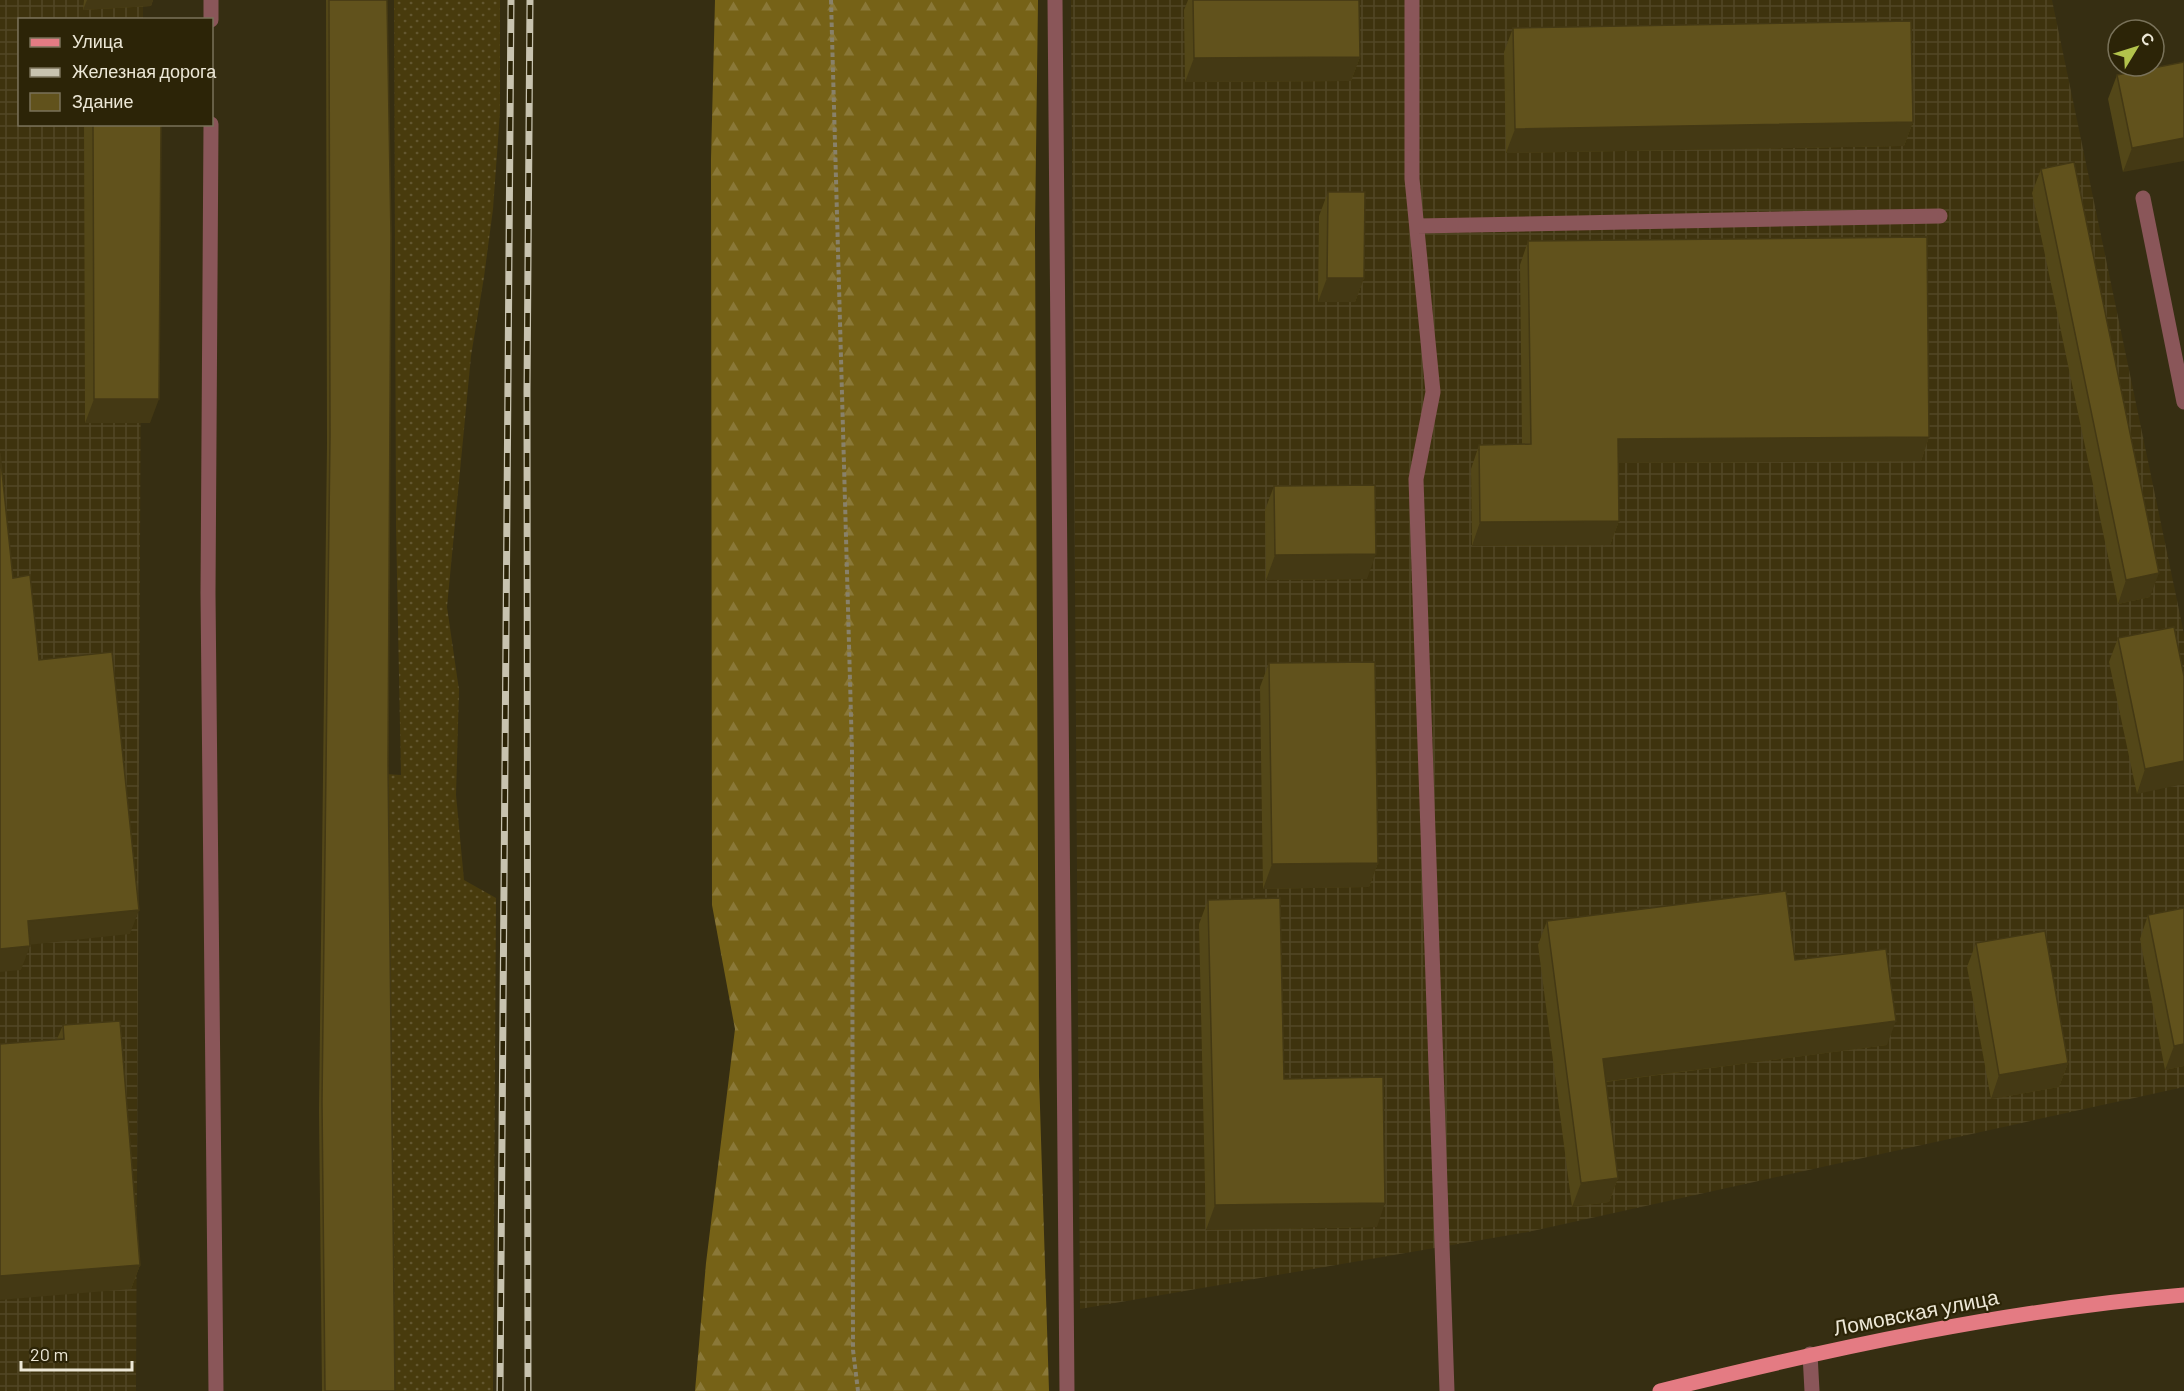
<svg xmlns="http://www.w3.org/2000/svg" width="2184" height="1391" font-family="Barlow,sans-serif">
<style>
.industrial{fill:url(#industrial-grid)}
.grass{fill:url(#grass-dots)}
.forest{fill:url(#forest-firs)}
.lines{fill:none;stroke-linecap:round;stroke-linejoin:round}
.path{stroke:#88816a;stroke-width:4;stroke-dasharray:4.5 3;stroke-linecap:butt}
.service{stroke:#8a5659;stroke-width:15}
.minor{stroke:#8a5659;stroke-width:15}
.tertiary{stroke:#8a5659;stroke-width:15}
.primary{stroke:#e47b83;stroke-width:15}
.rail-casing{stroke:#c8c3af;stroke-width:7}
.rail{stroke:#2c2407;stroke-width:4.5;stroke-dasharray:14;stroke-linecap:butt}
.wall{fill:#534718}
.shaded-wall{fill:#443914}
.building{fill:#61521c;stroke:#443914;stroke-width:1.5}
.labels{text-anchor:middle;stroke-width:4.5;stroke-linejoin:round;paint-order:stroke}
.street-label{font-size:21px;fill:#ece7d6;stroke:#2c2407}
</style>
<defs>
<pattern id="industrial-grid" width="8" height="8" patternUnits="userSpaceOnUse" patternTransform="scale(1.5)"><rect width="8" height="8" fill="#3e330e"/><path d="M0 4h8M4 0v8" fill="none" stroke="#514725"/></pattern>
<pattern id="grass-dots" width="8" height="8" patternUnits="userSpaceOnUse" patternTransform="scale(1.5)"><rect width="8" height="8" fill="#483b0d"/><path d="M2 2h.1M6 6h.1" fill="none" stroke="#635730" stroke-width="1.8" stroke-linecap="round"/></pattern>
<pattern id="forest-firs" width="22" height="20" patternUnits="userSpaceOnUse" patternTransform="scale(1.5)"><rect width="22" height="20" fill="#766217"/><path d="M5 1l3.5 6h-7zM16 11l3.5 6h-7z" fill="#8a7838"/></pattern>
</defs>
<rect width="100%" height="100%" fill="#362e12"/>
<path class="industrial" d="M0,0h143v19l-123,1v104l122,1 -6,1266h-136z
M1071,0h981l132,634v453l-656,145 -448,77z"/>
<path class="grass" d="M394,0h106v112l-7,97 -9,68 -13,79 -24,251 12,83 -3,105 8,85 32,18 -3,493h-101l-7,-617 16,1 -5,-249z"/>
<path class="forest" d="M715,0h323l-3,229 4,847 10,315h-354l11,-128 29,-234 -23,-124 -1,-746z"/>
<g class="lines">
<path class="path" d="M831,0l21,752 1,598 5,41"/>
<path class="service" d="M1412,0v179l21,213 -17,87 31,912
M2143,198l41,204
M1417,226l523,-10
M1810,1354l2,37"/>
<path class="minor" d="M1055,0l12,1391"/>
<path class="tertiary" d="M211,20v-20
M211,124l-3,469 8,798"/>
<path class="primary" d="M1660,1391c172,-43 347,-81 524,-96"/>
<defs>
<path id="rail" d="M500,1391l11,-1391
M528,1391l-1,-1001 3,-390"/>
</defs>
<use href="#rail" class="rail-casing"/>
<use href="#rail" class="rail"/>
</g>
<path class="wall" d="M84,0h69l-2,6 -68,4z
M326,0h61l1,765 7,626h-73l-3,-281 8,-667z
M1188,0h5l167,57 -9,24 -166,1 -1,-72z
M1513,28l400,94 -9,24 -398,7 -2,-101z
M2184,62l-61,110 -15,-73 9,-24z
M84,124h77l-11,299h-65z
M2041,169l109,428 -32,7 -86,-411z
M1328,192l36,86 -9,24h-37l1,-86z
M1528,241l401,196 -8,24 -303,2 1,58 -9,24 -138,1 -1,-77 8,-24 43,-1 -2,-179z
M1274,486l93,93 -101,1 -1,-70z
M2118,638l66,38 -47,118 -28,-132z
M1269,663l109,200 -9,24 -106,2 -3,-202z
M1208,900l76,179 93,148 -171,3 -7,-306z
M2184,908v158l-19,4 -25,-131 8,-24z
M1547,921l248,39 92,85 -281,37 12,96 -9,24 -37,5 -34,-262z
M1976,943l92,120 -9,24 -68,12 -24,-132z
M63,1025l77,240 -9,24 -74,-250z"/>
<path class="shaded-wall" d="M87,0h66l-2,6 -68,4z
M1360,57l-9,24 -166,1 9,-24z
M1913,122l-9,24 -398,7 9,-24z
M2184,138v23l-61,11 9,-24z
M1327,278h37l-9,24h-37z
M94,399h65l-9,24h-65z
M1929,437l-8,24 -312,2 9,-24z
M1619,521l-9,24 -138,1 8,-24z
M1376,554l-9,25 -101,1 9,-25z
M2159,573l-9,24 -32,7 8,-24z
M2184,761v23l-47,10 8,-25z
M1378,863l-9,24 -106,2 9,-25z
M139,910l-9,24 -111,12 9,-25z
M30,946l-9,24 -21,2v-23z
M1896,1021l-9,24 -293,38 9,-24z
M2184,1044v22l-19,4 9,-24z
M2068,1063l-9,24 -68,12 8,-24z
M1618,1178l-9,24 -37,5 9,-24z
M1385,1203l-8,24 -171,3 9,-25z
M140,1265l-9,24 -131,11v-24z"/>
<path class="building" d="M329,0h58l4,236 -3,529 7,626h-70l-3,-289 8,-667z
M1193,0h166l1,57 -166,1z
M1911,21l2,101 -398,7 -2,-101z
M2184,62v76l-52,10 -15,-73z
M93,124h68l-2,275h-65z
M2074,162l85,411 -33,7 -85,-411z
M1328,192h37l-1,86h-37z
M1927,237l2,200 -311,2 1,82 -139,1 -1,-77 52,-1 -3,-203z
M0,453l13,125 17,-3 9,85 73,-8 27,258 -111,11 2,25 -30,3z
M1375,485l1,69 -101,1 -1,-69z
M2174,627l10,49v85l-39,8 -27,-131z
M1375,662l3,201 -106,1 -3,-201z
M1786,891l9,69 91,-11 10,72 -293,38 15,119 -37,5 -34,-262z
M1280,898l4,181 99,-2 2,126 -170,2 -7,-305z
M2184,908v136l-10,2 -26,-131z
M2045,931l23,132 -69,12 -23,-132z
M120,1021l20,244 -140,11v-232l64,-5 -1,-14z"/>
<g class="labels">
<g class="street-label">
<text transform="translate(1916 1313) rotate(-11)" y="7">Ломовская улица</text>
</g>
</g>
<rect x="18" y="18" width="195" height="108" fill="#2c2407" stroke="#79725a" stroke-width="1.5"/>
<rect x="30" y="38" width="30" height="9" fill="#e47b83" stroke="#79725a" stroke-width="1.5"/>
<text x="72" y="48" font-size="18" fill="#ece7d6">Улица</text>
<rect x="30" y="68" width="30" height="9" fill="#c8c3af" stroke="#79725a" stroke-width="1.5"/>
<text x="72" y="78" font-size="18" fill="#ece7d6">Железная дорога</text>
<rect x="30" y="93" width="30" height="18" fill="#61521c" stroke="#79725a" stroke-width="1.5"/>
<text x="72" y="108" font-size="18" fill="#ece7d6">Здание</text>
<g transform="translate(2136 48) rotate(52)"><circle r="28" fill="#2c2407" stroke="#79725a" stroke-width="1.5"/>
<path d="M0-4.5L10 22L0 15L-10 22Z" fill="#b2c34c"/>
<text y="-9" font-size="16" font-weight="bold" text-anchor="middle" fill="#ece7d6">С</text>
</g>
<path d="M21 1361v9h111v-9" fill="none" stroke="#ece7d6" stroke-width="3"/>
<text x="30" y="1361" font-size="18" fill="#ece7d6" stroke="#2c2407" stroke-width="4.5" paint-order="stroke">20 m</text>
</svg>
